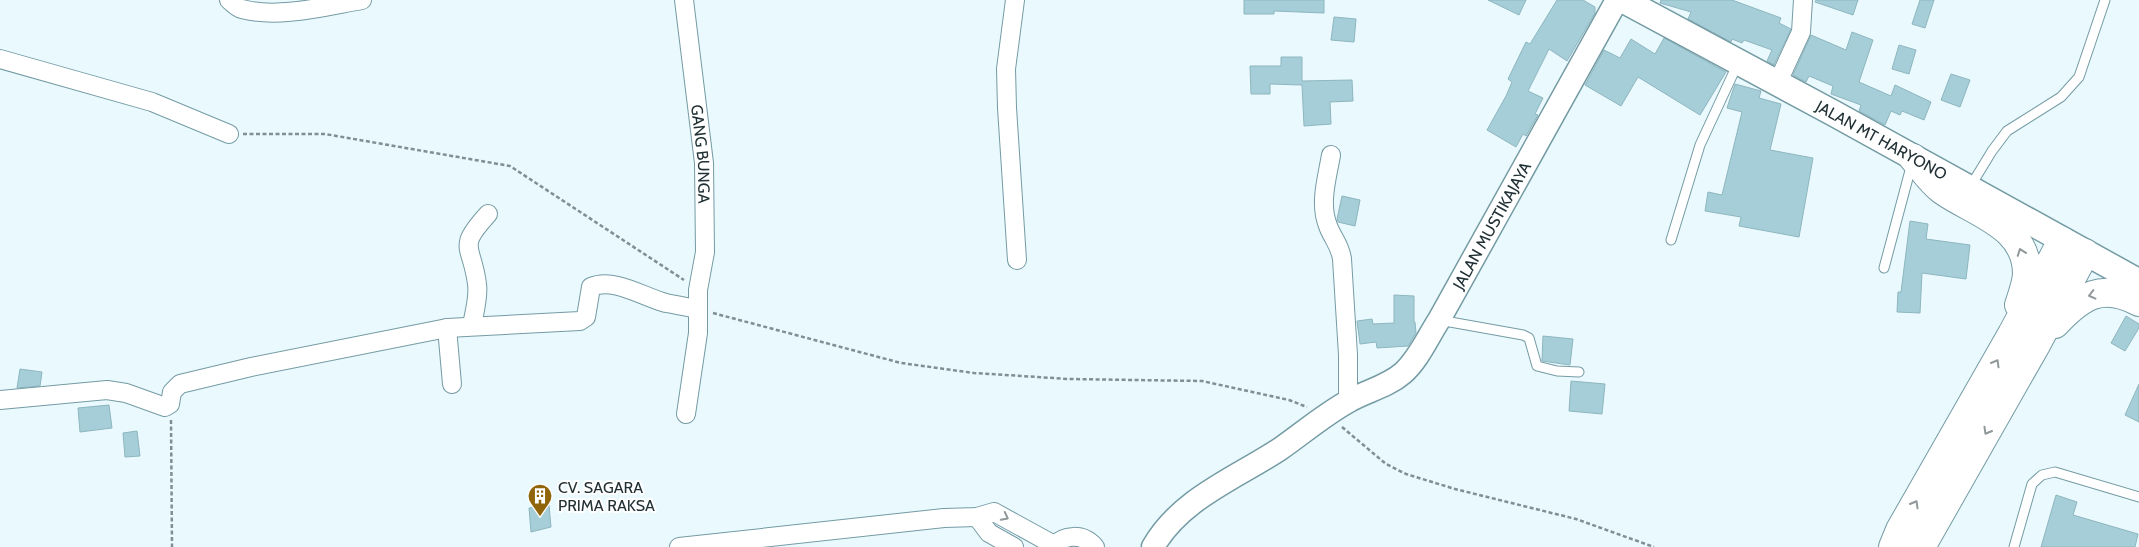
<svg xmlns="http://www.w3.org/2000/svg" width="2139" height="547" font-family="Cabin,sans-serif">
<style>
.building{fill:#a6ced8;stroke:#8eb6bf}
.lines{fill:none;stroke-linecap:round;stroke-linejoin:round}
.service-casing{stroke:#749ba4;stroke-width:11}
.minor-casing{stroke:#749ba4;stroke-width:20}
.tertiary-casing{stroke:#749ba4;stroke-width:25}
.secondary-casing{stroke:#749ba4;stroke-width:28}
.motorway-casing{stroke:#749ba4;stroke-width:30}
.path{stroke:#7f8f93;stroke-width:2.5;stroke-dasharray:4 2.5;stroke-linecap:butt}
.service{stroke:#fff;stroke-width:9}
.minor{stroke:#fff;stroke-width:18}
.tertiary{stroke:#fff;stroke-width:22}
.secondary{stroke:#fff;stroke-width:25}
.motorway{stroke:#fff;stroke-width:28}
.oneway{stroke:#90989a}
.labels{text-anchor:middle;stroke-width:4;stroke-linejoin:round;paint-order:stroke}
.street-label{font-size:16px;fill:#213135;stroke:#fff}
.poi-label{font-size:16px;fill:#213135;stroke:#fff;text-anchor:start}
</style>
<rect width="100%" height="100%" fill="#e9f9fd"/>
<path class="building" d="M1244,0h80v13l-50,-2v3h-30z
M1488,0h38l-7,15z
M1557,0h26l12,7v6l-28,48 -18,-12 -21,42 15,7 -8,16 3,1 -12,21 -3,-2 -7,13 -29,-17 19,-34 6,-14 -4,-3 18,-37 4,2z
M1661,0h71l49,18 -2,5 12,6 -17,36 -7,-4 5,-11 -28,-10 -2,3 -10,-4 -1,3 -43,-23 3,-7 -31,-9z
M1816,0h42l-5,15 -38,-13z
M1920,0h14l-9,28 -13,-4z
M1334,17l22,2 -2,23 -23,-2z
M1852,32l21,8 -14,42 32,14 4,-11 36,17 -7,18 -22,-9 -2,4 -9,-4 -6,14 -26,-14 2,-6 -30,-11 2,-8 -24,-10 -3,6 -13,-7 18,-40 35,15z
M1664,38l62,34 -26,43 -62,-38 -17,29 -36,-21 19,-35 16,8 11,-19 24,15z
M1899,45l17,5 -7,24 -17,-5z
M1281,57h21v24l50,-1 1,21 -23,1 1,22 -27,2 -2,-41 -32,-1v10h-19l-1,-28h31z
M1951,74l19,6 -10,27 -19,-7z
M1735,84l26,7 -2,7 22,6 -11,46 43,8 -14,79 -60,-11 2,-9 -36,-6 3,-19 14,3 20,-83 -15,-4z
M1342,196l18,4 -5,26 -17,-4 -1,-3z
M1910,221l18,3 -2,15 44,6 -4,34 -44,-6 -2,40 -23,-1 1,-20h3z
M1394,295l20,1v26h1l1,11 -8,13 -31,2 -1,-6 -16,2 -3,-23 15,-2 1,5 21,-1z
M2126,316l13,8v4l-14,23 -14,-8z
M1543,336l30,3 -3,26 -28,-4z
M20,369l22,3 -2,14 -23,2z
M1571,381l34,3 -3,30 -33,-3z
M2139,384v38l-14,-7z
M109,405l3,23 -32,4 -2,-24z
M137,431l3,25 -15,1 -2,-24z
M2056,495l21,7 -4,13 65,19 -3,13h-94z
M549,505l2,22 -20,5 -2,-24z"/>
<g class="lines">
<defs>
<path id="service" d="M1970,187l22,-36 15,-20 54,-34 18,-20 26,-77
M1671,240l29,-95 38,-82
M1884,268l28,-105
M1439,320l84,15 6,3 8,28 20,5 22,1
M2014,547l18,-63 10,-9 13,-3 84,25"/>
<g id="minor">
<path d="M229,0c4,3 8,8 13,9 36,10 84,-3 120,-9"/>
<path id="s1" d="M684,0l20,163 1,89 -7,38v43l-12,81"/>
<path d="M1015,0l-9,69 1,39 10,152"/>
<path d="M0,59l152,43 77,32"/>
<path d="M1777,84l24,-52 2,-32"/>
<path d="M1331,155c-4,24 -12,48 -3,71 5,13 12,19 14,33l6,96v46"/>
<path d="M472,326c2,-13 7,-29 5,-42 -5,-40 -21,-35 11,-70"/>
<path d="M447,328l5,56"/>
<path d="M0,400l107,-10 19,3 39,14 5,-3 2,-12 8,-8 71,-17 196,-39 133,-7 6,-4 5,-30c23,-10 52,10 75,16 11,2 21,4 31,6"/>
<path d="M977,517l12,16 25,14"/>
<path d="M679,547l265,-29 33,-1 17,-5 60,33"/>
<path d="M1052,547c12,-13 31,-14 43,0"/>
</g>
<g id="tertiary">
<path id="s2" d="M1153,547c27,-48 83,-69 127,-98 23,-16 45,-35 69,-48 17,-10 38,-14 54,-28 15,-13 25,-36 36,-53l178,-320"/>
</g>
<g id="secondary">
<path id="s3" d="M1623,0l212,114 304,168"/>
</g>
<path id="motorway" d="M1913,158c9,10 18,24 29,32 32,23 86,35 85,85 -1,10 -5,21 -8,30
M2055,324c26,-28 47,-42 84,-22
M1893,547l7,-17 112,-196 50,-93
M1921,547l116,-204 48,-90"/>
</defs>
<use href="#service" class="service-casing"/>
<use href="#minor" class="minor-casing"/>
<use href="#tertiary" class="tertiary-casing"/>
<use href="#secondary" class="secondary-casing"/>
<use href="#motorway" class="motorway-casing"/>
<path class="path" d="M243,134h82l185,32 174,114
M713,313l188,50 73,10 95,6 133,2 87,19 18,7
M171,420l1,127
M1342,427l44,37 20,10 49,15 121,30 78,28"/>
<use href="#service" class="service"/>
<use href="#minor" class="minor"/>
<use href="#tertiary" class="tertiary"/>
<use href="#secondary" class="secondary"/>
<use href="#motorway" class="motorway"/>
</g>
<defs><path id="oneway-chevron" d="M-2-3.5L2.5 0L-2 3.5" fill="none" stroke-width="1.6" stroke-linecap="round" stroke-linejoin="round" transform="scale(1.25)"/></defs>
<g class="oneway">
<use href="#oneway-chevron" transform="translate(2021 252) rotate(-110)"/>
<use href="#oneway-chevron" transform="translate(2092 295) rotate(166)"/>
<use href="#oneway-chevron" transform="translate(1996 363) rotate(-60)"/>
<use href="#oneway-chevron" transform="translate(1987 431) rotate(120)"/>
<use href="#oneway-chevron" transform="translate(1915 504) rotate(-60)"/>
<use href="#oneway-chevron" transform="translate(1005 517) rotate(27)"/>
</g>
<defs>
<symbol id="building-pin" viewBox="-11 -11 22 30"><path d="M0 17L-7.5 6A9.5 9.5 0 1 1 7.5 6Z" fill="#8f640b" stroke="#fff"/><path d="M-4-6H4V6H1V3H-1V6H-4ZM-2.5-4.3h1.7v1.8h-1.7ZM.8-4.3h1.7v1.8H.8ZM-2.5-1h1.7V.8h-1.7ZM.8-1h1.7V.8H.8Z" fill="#fff"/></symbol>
</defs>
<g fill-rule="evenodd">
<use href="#building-pin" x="526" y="482" width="28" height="38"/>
</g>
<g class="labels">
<g class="street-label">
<text dy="6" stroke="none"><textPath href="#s3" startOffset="294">JALAN MT HARYONO</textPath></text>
<text dy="6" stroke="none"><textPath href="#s1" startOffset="155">GANG BUNGA</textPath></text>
<text dy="6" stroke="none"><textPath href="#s2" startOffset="480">JALAN MUSTIKAJAYA</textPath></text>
</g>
<g class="poi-label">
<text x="558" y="493">CV. SAGARA<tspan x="558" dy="18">PRIMA RAKSA</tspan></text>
</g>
</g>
</svg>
